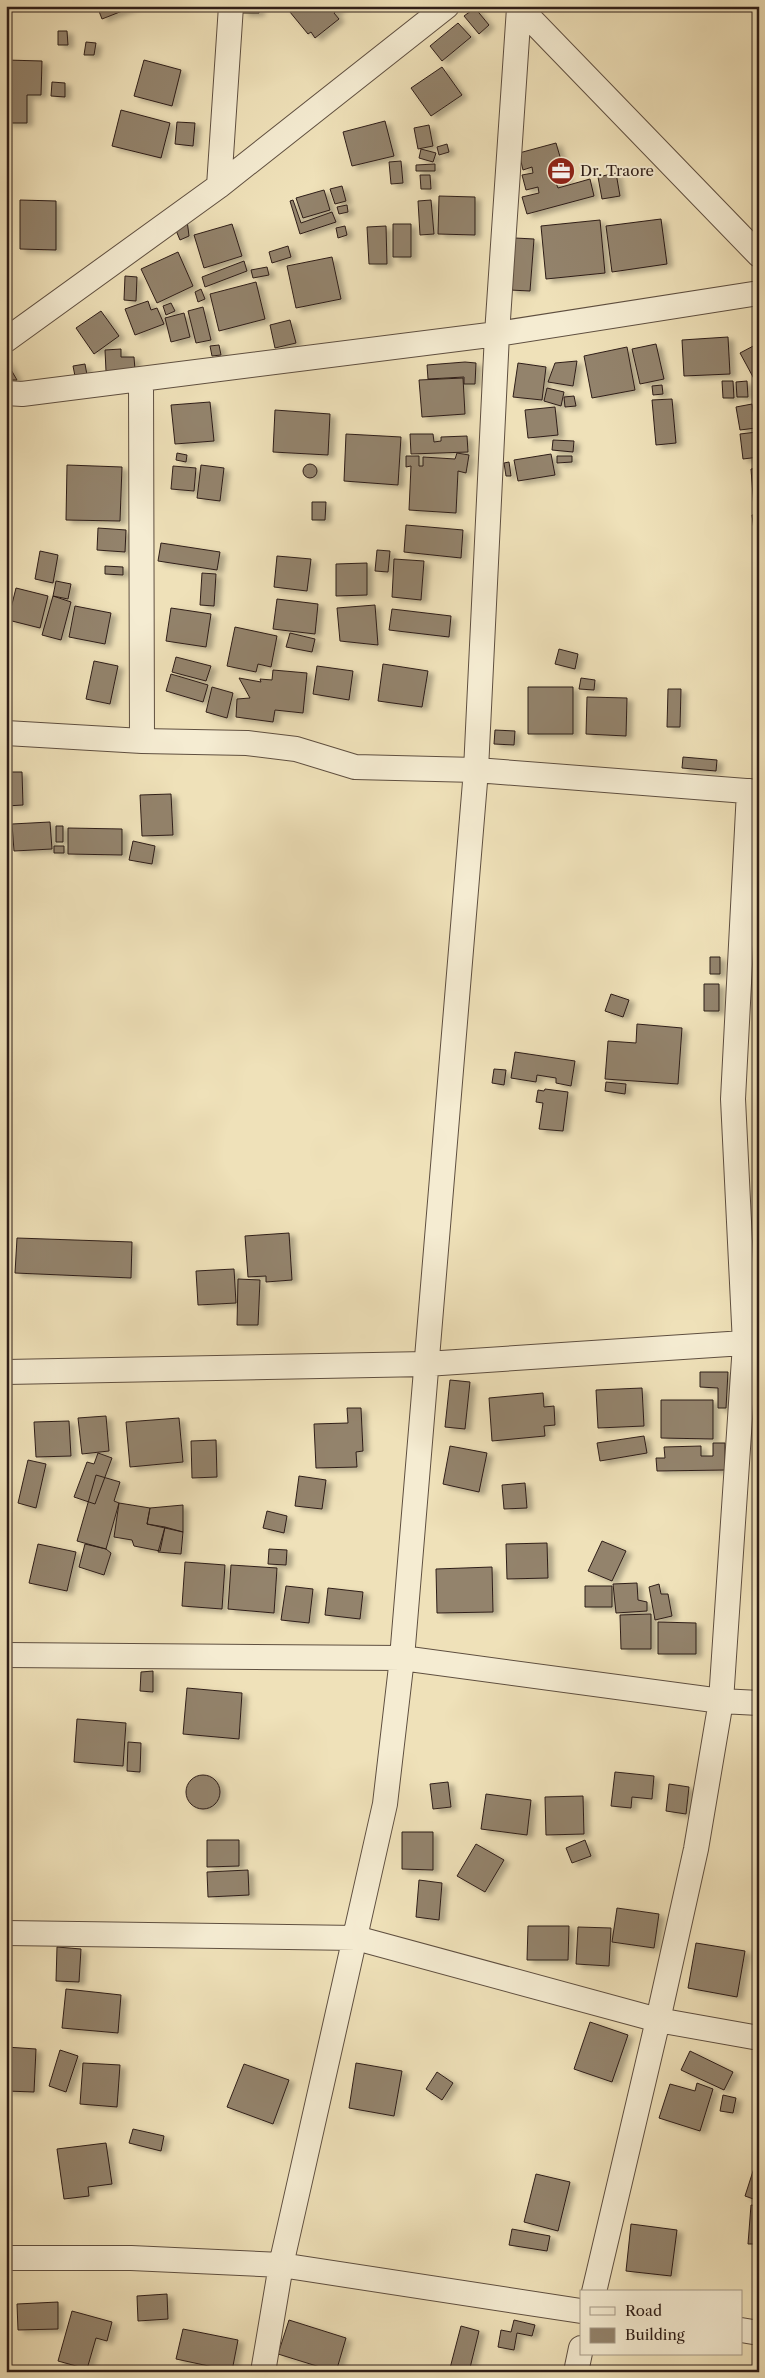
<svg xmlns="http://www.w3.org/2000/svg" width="765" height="2378" font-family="'Libre Caslon Text',serif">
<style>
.building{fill:#93836c;stroke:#2f1e18;filter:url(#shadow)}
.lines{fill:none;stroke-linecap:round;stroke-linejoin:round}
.minor-casing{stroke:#5f4f40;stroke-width:26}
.minor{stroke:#f5ecd2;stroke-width:24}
.labels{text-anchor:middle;stroke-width:4;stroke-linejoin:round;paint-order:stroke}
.poi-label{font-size:15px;fill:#2f1e18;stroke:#f5ecd2;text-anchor:start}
</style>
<defs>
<filter id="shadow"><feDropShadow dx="5.5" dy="3" stdDeviation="2.5" flood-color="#0004"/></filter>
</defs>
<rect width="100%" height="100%" fill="#efe1b9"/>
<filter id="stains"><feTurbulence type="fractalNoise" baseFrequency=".004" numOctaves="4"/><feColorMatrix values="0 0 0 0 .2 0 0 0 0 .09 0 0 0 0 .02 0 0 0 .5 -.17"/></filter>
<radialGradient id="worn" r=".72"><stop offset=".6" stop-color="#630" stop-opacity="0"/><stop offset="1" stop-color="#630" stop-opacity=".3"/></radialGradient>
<path class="building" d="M97,6h38l-33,13z
M243,6h16v7h-16z
M285,6h57l-8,7 5,6 -24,19 -4,-6 -3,2z
M475,8l14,17 -10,9 -15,-18z
M458,23l13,14 -29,24 -12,-15z
M58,31h9l1,14h-10z
M86,42l10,1 -2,12h-10z
M6,60l36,1 -1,34h-14v28h-21z
M144,60l37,10 -9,36 -38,-10z
M442,67l20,28 -31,21 -20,-28z
M52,82l13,1v14l-14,-1z
M121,110l49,13 -9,35 -49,-12z
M385,121l9,35 -42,10 -9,-34z
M177,122l18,1 -2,23 -18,-2z
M429,125l4,21 -15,3 -4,-21z
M556,143l5,17 -10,2 2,6 11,-2 3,14 -11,3 2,5 32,-9 4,17 -67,18 -5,-17 17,-4 -1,-6 -12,3 -4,-15 11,-2 -1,-6 -9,3 -4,-17z
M447,144l2,8 -10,3 -2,-8z
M421,149l15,4 -3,9 -14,-4z
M401,161l2,22 -12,1 -2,-22z
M435,164v7h-19v-6z
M616,173l4,23 -18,3 -4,-22z
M420,175h10l1,14h-10z
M342,186l4,15 -11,3 -5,-15z
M324,190l6,20 -27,8 -7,-20z
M439,196l36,1v38l-37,-1z
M20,200l36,1v49l-36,-1z
M293,200l8,23 31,-11 4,10 -36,12 -10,-33z
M431,200l3,34 -14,1 -2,-34z
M347,205l1,7 -9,2 -2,-7z
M661,219l6,45 -55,8 -6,-46z
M187,220l2,16 -9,4 -5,-12z
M600,220l5,53 -59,6 -5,-53z
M232,224l10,32 -38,12 -10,-33z
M393,224h18v33h-18z
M345,226l2,9 -9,3 -2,-10z
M386,226l1,38h-18l-2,-37z
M515,238l19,1 -4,52 -20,-1z
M288,246l3,11 -19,6 -3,-11z
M178,252l15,34 -36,17 -16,-34z
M332,257l9,42 -45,9 -9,-42z
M244,261l3,10 -42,16 -3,-10z
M267,267l2,8 -16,3 -2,-8z
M125,276l12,1 -1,24 -12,-1z
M256,282l9,37 -46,12 -9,-37z
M201,289l4,10 -7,3 -3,-10z
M148,301l3,9 6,-2 7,16 -29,11 -10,-26z
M171,303l4,8 -9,4 -3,-9z
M203,307l8,33 -15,3 -8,-32z
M101,311l18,25 -25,18 -18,-26z
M184,313l6,24 -19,5 -6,-24z
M290,320l6,23 -21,5 -5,-23z
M728,337l2,37 -46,2 -2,-36z
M759,343v45l-19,-35z
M656,344l8,35 -24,5 -8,-35z
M219,345l2,10 -9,1 -2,-10z
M627,347l8,43 -43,8 -8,-42z
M121,349v8h13l1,13 -29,1 -1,-21z
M6,361l11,19h-11z
M577,361l-4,25 -25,-4 7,-19z
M465,362l11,1 -1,21h-11v-7l-36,2 -1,-14z
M518,363l28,4 -4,33 -29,-3z
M85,364l2,11 -12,1 -2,-10z
M463,378l2,36 -43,3 -3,-37z
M722,381h11l1,17h-11z
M747,381l1,16h-11l-1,-15z
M662,385l1,9 -10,1 -1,-9z
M547,388l17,4 -3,14 -17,-5z
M574,396l2,10 -11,1 -1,-10z
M672,399l4,44 -20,2 -4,-45z
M210,402l4,39 -39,3 -4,-39z
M752,404l4,24 -16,2 -4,-23z
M555,407l3,28 -30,3 -3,-28z
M275,410l55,4 -2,41 -55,-3z
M757,432l2,25 -16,2 -3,-25z
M346,434l55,3 -3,48 -54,-4z
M410,434h23l1,8 7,-1v-4l26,-1 1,16 -57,2z
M553,440l21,1 -1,11 -21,-2z
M177,453l10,2 -1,7 -10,-2z
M457,453l12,2 -3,18 -8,-2 -2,42 -47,-3 2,-44 -5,1v-11h13v10h4v-9l32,2z
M551,454l4,21 -37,6 -4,-21z
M557,456h15v6l-15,1z
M509,462l2,14h-5l-2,-13z
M303 471a7 7 0 1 1 14 0a7 7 0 1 1-14 0Z
M67,465l55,2 -2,54 -54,-1z
M201,465l23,3 -4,33 -23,-3z
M173,466l23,2 -2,23 -23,-2z
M759,468v40l-5,1 -3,-40z
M312,502h14l-1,18h-13z
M752,515h7v15h-5z
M406,525l57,5 -2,28 -57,-6z
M98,528l28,2 -1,22 -28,-2z
M161,543l59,9 -3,18 -59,-9z
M377,550l13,1 -2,21 -13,-1z
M40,551l18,4 -5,28 -18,-4z
M277,556l34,3 -4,32 -33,-4z
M394,559l30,2 -3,39 -29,-3z
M367,563v32l-31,1v-32z
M105,566l18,1v8l-18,-1z
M202,573l14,1 -2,32 -14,-1z
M56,581l15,3 -3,15 -15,-3z
M16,588l32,8 -8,32 -32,-8z
M53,596l18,6 -10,38 -19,-5z
M277,599l41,5 -3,30 -42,-5z
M375,605l3,40 -38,-4 -3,-33z
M75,606l36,7 -6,31 -36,-7z
M171,608l40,6 -5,33 -40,-6z
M392,609l59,7 -2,21 -60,-7z
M235,627l42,9 -6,31 -13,-3 -2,8 -29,-6z
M290,633l25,6 -3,13 -26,-5z
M559,649l19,5 -3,15 -20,-5z
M176,657l35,9 -5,15 -34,-9z
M94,661l24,5 -8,38 -24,-5z
M383,664l45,7 -6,36 -44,-6z
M317,666l36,5 -4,29 -36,-6z
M273,670l34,3 -4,40 -28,-3 -2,12 -37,-5 1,-18 13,-1 -11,-20 22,4 -1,-3 12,1z
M171,674l37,11 -5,17 -37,-11z
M581,678l14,2 -1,10 -15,-1z
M212,687l21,6 -6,25 -21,-6z
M528,687h45v47h-45z
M668,689h13l-1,38h-13z
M587,697l40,1 -1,38 -40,-2z
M495,730l20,1 -1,14 -20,-1z
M683,757l34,3 -1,11 -34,-3z
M6,772h16l1,33 -17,1z
M171,794l2,41 -31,1 -2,-41z
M50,822l2,27 -38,2 -2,-27z
M56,826h7v16h-7z
M68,828l54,1v26l-54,-1z
M133,841l22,5 -3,18 -23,-4z
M54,846h10v7h-10z
M710,957h10v17h-10z
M704,984h15v27h-15z
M611,994l18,6 -6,17 -18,-6z
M637,1024l45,4 -4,56 -73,-5 3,-38 28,2z
M515,1052l60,9 -4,25 -15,-3v-5l-19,-3 -1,7 -25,-4z
M494,1069l12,1 -2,15 -12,-2z
M606,1082l20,2 -1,10 -20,-3z
M545,1089l23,3 -5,39 -24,-2 4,-26 -7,-1 2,-12 6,1z
M289,1233l3,47 -26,2v-6l-18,1 -3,-41z
M17,1238l115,4 -1,36 -116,-5z
M234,1269l2,34 -38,2 -2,-34z
M238,1279l22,1 -2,45h-21z
M700,1372h28l-2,36h-8v-20l-18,-1z
M450,1380l20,2 -5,47 -20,-2z
M642,1388l2,38 -46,2 -2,-38z
M543,1393l1,14 10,-1 1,19 -11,1 1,10 -53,5 -3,-43z
M661,1400h52v39l-52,-1z
M347,1408h14l2,43 -7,1 1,15 -41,1 -2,-44 34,-1z
M106,1416l3,35 -27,3 -4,-36z
M179,1418l4,44 -53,5 -4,-45z
M69,1421l2,35 -35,1 -2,-35z
M644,1436l3,17 -47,8 -3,-18z
M216,1440l1,37 -25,1 -1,-37z
M713,1443h12v27l-68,1 -1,-13h9l-1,-11 37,-1v10h12z
M450,1446l37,7 -8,39 -36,-8z
M98,1453l14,5 -17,46 -21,-7 13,-35 7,2z
M28,1460l18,4 -10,44 -18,-5z
M96,1475l24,7 -6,19 5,2 -13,46 -29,-8z
M299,1476l27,4 -4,29 -27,-3z
M525,1483l2,25 -23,1 -2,-24z
M119,1503l31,5 -3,16 18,3 -5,24 -26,-5 -2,-6 -18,-3z
M183,1505v27l-36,-8 3,-16z
M267,1511l20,5 -3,17 -21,-5z
M165,1527l18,5 -2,22 -23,-2z
M602,1541l24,10 -14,30 -24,-10z
M547,1543l1,35 -41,1 -1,-35z
M38,1544l38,8 -9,39 -38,-8z
M85,1544l21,5 5,4 -7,22 -25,-8z
M269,1549l18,1 -1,15 -18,-1z
M185,1562l40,3 -3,44 -40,-3z
M231,1565l46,3 -3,45 -46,-4z
M492,1567l1,45 -56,1 -1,-44z
M637,1583l1,17 9,2v9l-31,2 -3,-29z
M659,1584l2,10h7l4,22 -17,4 -6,-33z
M286,1586l27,3 -4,34 -28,-3z
M585,1586h27v21h-27z
M328,1588l35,4 -3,27 -35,-4z
M651,1614v35h-30l-1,-34z
M658,1622l38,1v31h-38z
M153,1671v21l-13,-1 1,-19z
M187,1688l55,5 -3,46 -56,-5z
M77,1719l49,4 -3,43 -49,-4z
M128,1742l13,1 -1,29 -13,-1z
M615,1772l39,4 -2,23 -20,-2 -1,11 -20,-2z
M186 1792a17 17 0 1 1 34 0a17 17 0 1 1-34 0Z
M448,1782l3,25 -18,2 -3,-25z
M669,1784l20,3 -3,27 -20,-3z
M486,1794l45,6 -4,35 -46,-6z
M583,1796l1,38 -38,1 -1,-38z
M402,1832h31v38l-31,-1z
M207,1840h32v26l-32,1z
M585,1840l6,16 -19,7 -6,-15z
M476,1844l28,16 -19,32 -28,-16z
M248,1870l1,25 -41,2 -1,-25z
M419,1880l23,3 -3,37 -23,-3z
M617,1908l42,6 -5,34 -42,-6z
M528,1926h41l-1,34h-41z
M578,1927l33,1 -2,38 -33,-2z
M696,1943l49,8 -8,46 -49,-9z
M57,1947l24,2 -2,33 -23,-1z
M66,1989l55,6 -3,38 -56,-5z
M590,2022l38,13 -16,47 -38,-13z
M6,2047l30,2 -2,43 -28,-1z
M60,2050l18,6 -12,36 -17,-6z
M690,2051l43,21 -9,18 -43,-20z
M83,2063l37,2 -3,42 -37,-3z
M356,2063l46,8 -8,45 -45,-8z
M244,2064l45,16 -16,44 -46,-17z
M437,2072l16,11 -11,17 -16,-11z
M697,2083l16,6 -13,42 -41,-13 11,-34 25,7z
M723,2095l13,3 -3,15 -13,-2z
M133,2129l31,7 -3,15 -32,-8z
M106,2143l6,41 -24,3 1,9 -25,3 -7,-50z
M754,2168l5,2v31l-14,-5z
M536,2174l34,8 -12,49 -34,-9z
M751,2205l8,1v38h-11z
M631,2224l46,6 -6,46 -45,-5z
M512,2229l38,7 -3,15 -38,-6z
M167,2294l1,25 -30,2 -1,-25z
M58,2302v27l-40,1 -1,-26z
M72,2311l40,11 -5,19 -11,-3 -9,31 -29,-8z
M289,2320l57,18 -10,34 -58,-18z
M514,2320l21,5 -3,11 -15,-3 -3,17 -16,-3 3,-17 10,2z
M461,2326l18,5 -10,41h-20z
M183,2329l55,11 -6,31 -56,-12z"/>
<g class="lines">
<defs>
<path id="minor" d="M518,6l241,249
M219,186l12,-180
M6,340l213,-154 228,-180
M141,379l1,362
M6,393l16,1 475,-60 262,-41
M6,733l136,8 105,2 49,6 59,18 121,3 283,22
M6,1372l420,-8 333,-22
M6,1655l396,3 319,43 38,2
M6,1933l350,5 302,82 101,18
M6,2258h125l150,7 300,46
M594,2292l64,-272 38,-171 25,-148 24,-357 -12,-245 16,-308
M741,2330l18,3
M263,2372l18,-107 104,-461 17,-146 74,-888 21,-436 22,-326
M576,2372l5,-24"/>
</defs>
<use href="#minor" class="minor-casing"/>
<use href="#minor" class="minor"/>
</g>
<defs>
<symbol id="office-disc" viewBox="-11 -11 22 22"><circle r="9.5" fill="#8f2418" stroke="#f5ecd2"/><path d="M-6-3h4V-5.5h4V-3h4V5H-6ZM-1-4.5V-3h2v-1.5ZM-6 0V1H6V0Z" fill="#fff"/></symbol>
</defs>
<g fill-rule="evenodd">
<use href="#office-disc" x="545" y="155" width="32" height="32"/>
</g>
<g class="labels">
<g class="poi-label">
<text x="580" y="176">Dr. Traore</text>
</g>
</g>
<rect width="765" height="2378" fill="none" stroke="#efe1b9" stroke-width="25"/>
<rect x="8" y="8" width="750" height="2363" fill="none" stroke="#2f1e18" stroke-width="2.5"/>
<rect x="12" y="12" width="740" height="2353" fill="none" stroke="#2f1e18"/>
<rect x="580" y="2290" width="162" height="65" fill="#f5ecd2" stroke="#a69a88"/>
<rect x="590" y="2307" width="25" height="8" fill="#f5ecd2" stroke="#a69a88"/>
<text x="625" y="2316" font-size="15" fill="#2f1e18">Road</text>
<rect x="590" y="2328" width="25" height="15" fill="#93836c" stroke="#a69a88"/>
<text x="625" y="2340" font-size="15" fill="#2f1e18">Building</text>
<rect width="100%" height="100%" filter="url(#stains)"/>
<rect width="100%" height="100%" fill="url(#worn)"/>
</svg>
